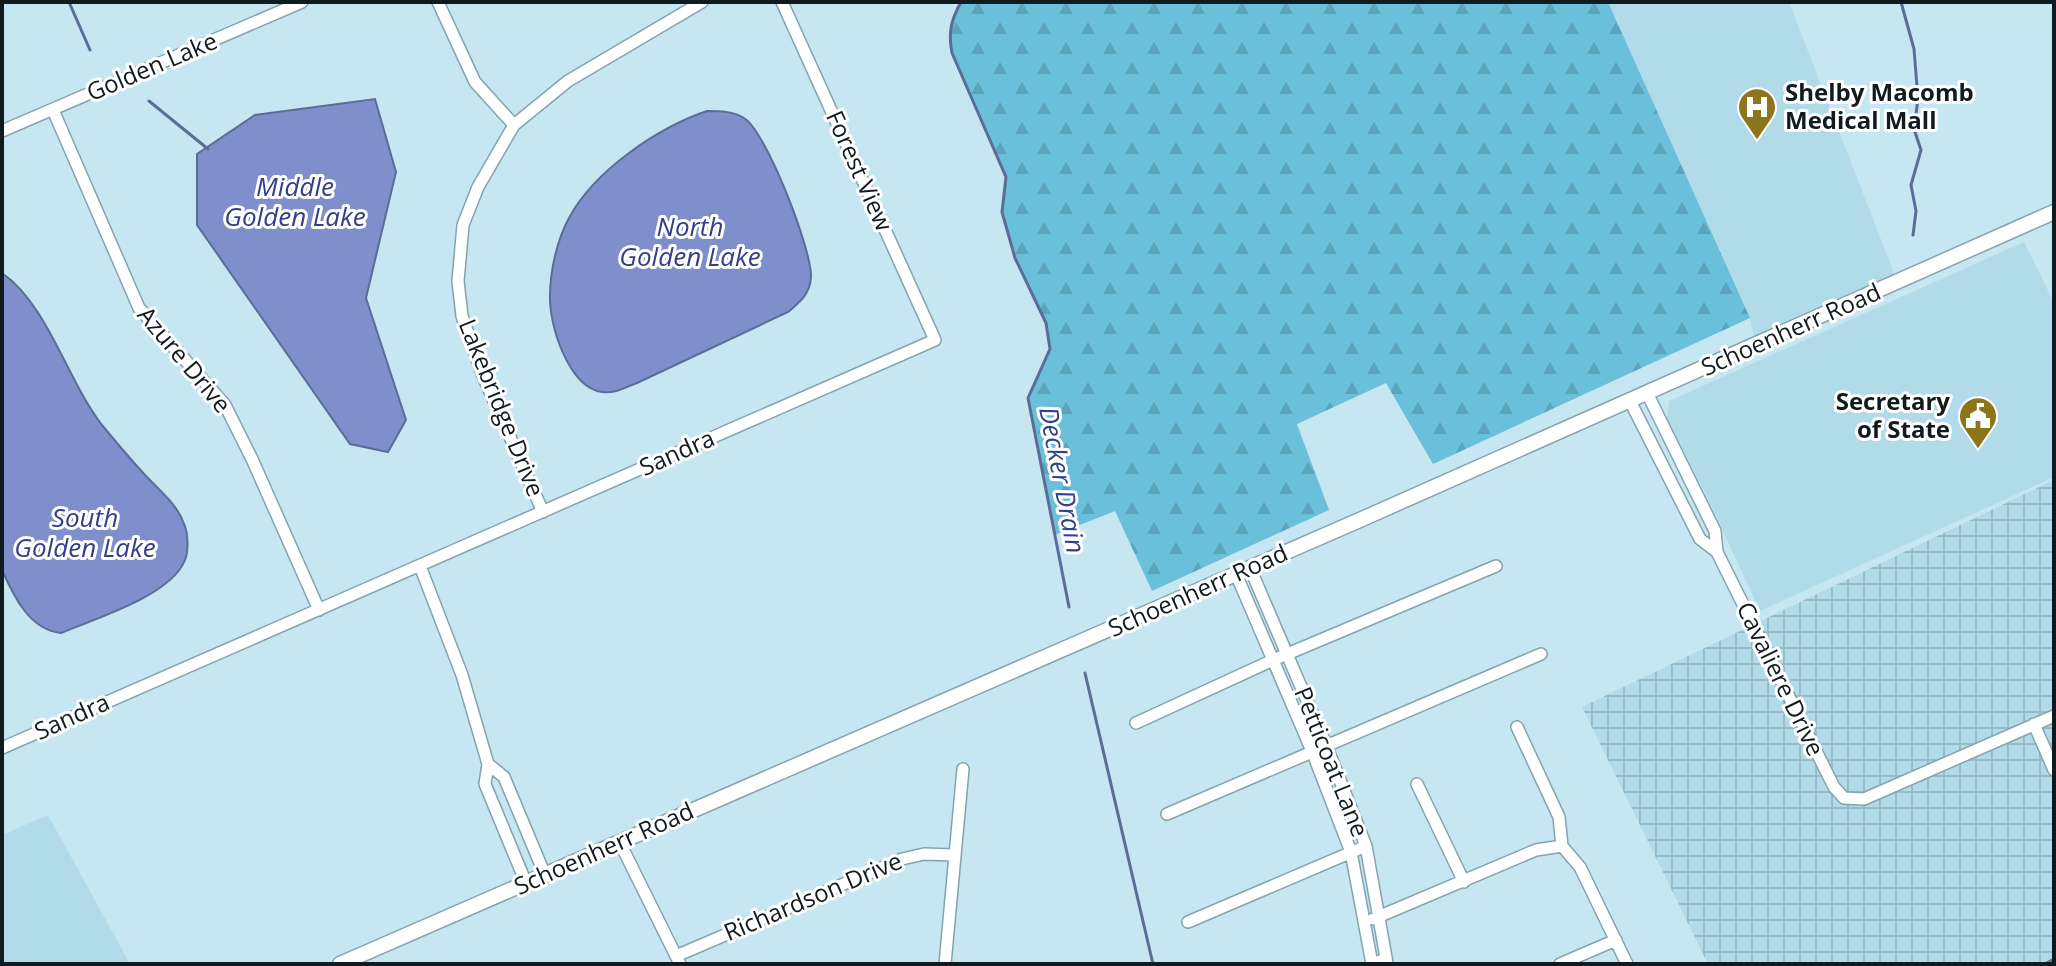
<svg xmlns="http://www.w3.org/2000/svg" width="2056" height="966" font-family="'Open Sans',sans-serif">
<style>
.built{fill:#b2dbe9}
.industrial{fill:url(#industrial-grid)}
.forest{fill:url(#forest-firs)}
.water{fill:#7e8fcb;stroke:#5d6c97;stroke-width:2}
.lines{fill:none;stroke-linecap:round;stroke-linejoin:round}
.stream{stroke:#5d6c97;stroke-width:3}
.minor-casing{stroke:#85a3ad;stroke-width:14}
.tertiary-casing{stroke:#85a3ad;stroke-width:17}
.minor{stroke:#fff;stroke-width:11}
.tertiary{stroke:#fff;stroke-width:14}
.labels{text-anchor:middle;stroke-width:6;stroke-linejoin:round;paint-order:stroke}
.street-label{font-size:24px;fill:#101b1f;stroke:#fff}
.poi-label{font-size:24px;font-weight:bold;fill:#101b1f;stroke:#fff;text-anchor:start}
.water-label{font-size:26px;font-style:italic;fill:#314088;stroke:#fff}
</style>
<defs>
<pattern id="industrial-grid" width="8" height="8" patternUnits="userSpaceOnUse" patternTransform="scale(2)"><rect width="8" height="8" fill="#b2dbe9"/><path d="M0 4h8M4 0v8" fill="none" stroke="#98bbc7"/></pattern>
<pattern id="forest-firs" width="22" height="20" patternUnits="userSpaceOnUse" patternTransform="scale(2)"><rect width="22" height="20" fill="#6ac0da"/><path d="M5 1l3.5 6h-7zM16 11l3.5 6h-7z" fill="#5ba4bb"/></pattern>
</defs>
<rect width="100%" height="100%" fill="#c6e6f1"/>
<path class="built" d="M1608,2h181l108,279 -141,64 -6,-27z
M2024,242l30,61v174l-294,134 -54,-117 -39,-75 2,-18z
M48,815l82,149h-128v-129z"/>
<path class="industrial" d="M2054,480v484h-346l-126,-257z"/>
<path class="forest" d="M961,2h647l142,316 -317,146 -47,-81 -89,41 32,86 -177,81 -37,-80 -60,24 -27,-137 22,-49 -4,-25 -31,-66 -13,-46 4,-35 -54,-124c-4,-20 -1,-33 9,-51z"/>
<path class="water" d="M375,99l21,73 -30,126 40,122 -18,32 -38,-8 -153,-219v-71l58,-39z
M707,111c12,0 26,0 37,7 22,13 68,132 67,159 -1,17 -11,25 -23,35l-151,71c-11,4 -22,11 -35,9 -33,-4 -53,-67 -52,-96 0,-25 7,-56 19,-78 25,-47 88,-90 138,-107z
M2,273c46,32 65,107 100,152 14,17 29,35 44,51 13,14 32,29 38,48 4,9 5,26 1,36 -14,36 -91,59 -124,73 -31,-3 -47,-36 -59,-63z"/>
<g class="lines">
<path class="stream" d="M69,2l21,48
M961,2c-10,18 -13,31 -9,51l54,124 -4,35 13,46 31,65 4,26 -22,49 41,209
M1901,2l13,47 4,50 -4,30 7,21 -10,35 5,26 -3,24
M149,101l59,48
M1085,673l68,291
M2045,964l9,-5"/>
<defs>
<path id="minor" d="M438,2l37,80 39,43
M53,110l86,198 86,97 27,54 67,151
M2,131l300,-129
M1647,393l68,138 2,21 117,235 10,11 20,1 190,-83
M1630,401l70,138 17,13
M543,512l-60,-136 -21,-60 -4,-35 5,-56 15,-38 36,-62 54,-44 134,-79
M420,566l42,109 26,89
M1250,568l76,177 40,101 21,117
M1236,574l76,177 39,101 21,112 14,-5
M1136,723l137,-63 223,-94
M2034,724l20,46
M1517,727l42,90 3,29
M2,748l933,-408 -153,-338
M1417,784l47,98
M1167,814l374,-160
M620,843l60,121
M1562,846l18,21 47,97
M526,883l-41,-99 3,-20 16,13 41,98
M1373,919l163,-69 26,-4
M1188,922l178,-76
M676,956l226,-97 22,-5 30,1
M945,964l18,-195
M1560,964l56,-24"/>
<path id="tertiary" d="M340,964l1022,-445 692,-307"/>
</defs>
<use href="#minor" class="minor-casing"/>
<use href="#tertiary" class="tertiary-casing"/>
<use href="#minor" class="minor"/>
<use href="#tertiary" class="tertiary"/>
</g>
<defs>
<symbol id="hospital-pin" viewBox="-11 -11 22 30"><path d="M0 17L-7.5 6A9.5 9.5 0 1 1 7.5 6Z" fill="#8d751a" stroke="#fff"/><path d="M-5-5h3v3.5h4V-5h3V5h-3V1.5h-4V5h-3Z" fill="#fff"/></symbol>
<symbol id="civic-pin" viewBox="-11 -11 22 30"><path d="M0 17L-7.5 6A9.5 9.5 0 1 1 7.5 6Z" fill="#8d751a" stroke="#fff"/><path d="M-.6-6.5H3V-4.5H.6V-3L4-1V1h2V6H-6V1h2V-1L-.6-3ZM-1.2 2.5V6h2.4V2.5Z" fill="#fff"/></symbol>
</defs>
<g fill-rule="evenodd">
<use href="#hospital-pin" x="1735" y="85" width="44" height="60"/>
<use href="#civic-pin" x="1956" y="394" width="44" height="60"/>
</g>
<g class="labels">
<g class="street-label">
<text transform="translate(152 67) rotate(-23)" y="8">Golden Lake</text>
<text transform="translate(859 171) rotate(66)" y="8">Forest View</text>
<text transform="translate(1791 330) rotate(-24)" y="8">Schoenherr Road</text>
<text transform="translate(184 360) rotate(50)" y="8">Azure Drive</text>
<text transform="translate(501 408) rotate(68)" y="8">Lakebridge Drive</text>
<text transform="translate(677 453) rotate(-24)" y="8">Sandra</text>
<text transform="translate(1198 591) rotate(-24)" y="8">Schoenherr Road</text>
<text transform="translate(1780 679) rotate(64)" y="8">Cavaliere Drive</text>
<text transform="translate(72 717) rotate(-24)" y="8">Sandra</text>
<text transform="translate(1331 762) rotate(68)" y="8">Petticoat Lane</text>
<text transform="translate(604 849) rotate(-24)" y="8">Schoenherr Road</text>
<text transform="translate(813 897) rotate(-23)" y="8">Richardson Drive</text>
</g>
<g class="poi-label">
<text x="1785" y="101">Shelby Macomb<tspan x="1785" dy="28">Medical Mall</tspan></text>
<text x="1950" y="410" text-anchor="end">Secretary<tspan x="1950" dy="28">of State</tspan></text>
</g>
<g class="water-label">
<text x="295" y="196">Middle<tspan x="295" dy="30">Golden Lake</tspan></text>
<text x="690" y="236">North<tspan x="690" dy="30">Golden Lake</tspan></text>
<text transform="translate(1062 480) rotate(79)" y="9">Decker Drain</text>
<text x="85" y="527">South<tspan x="85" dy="30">Golden Lake</tspan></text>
</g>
</g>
<rect width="2056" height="966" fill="none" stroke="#101b1f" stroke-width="8"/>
</svg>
